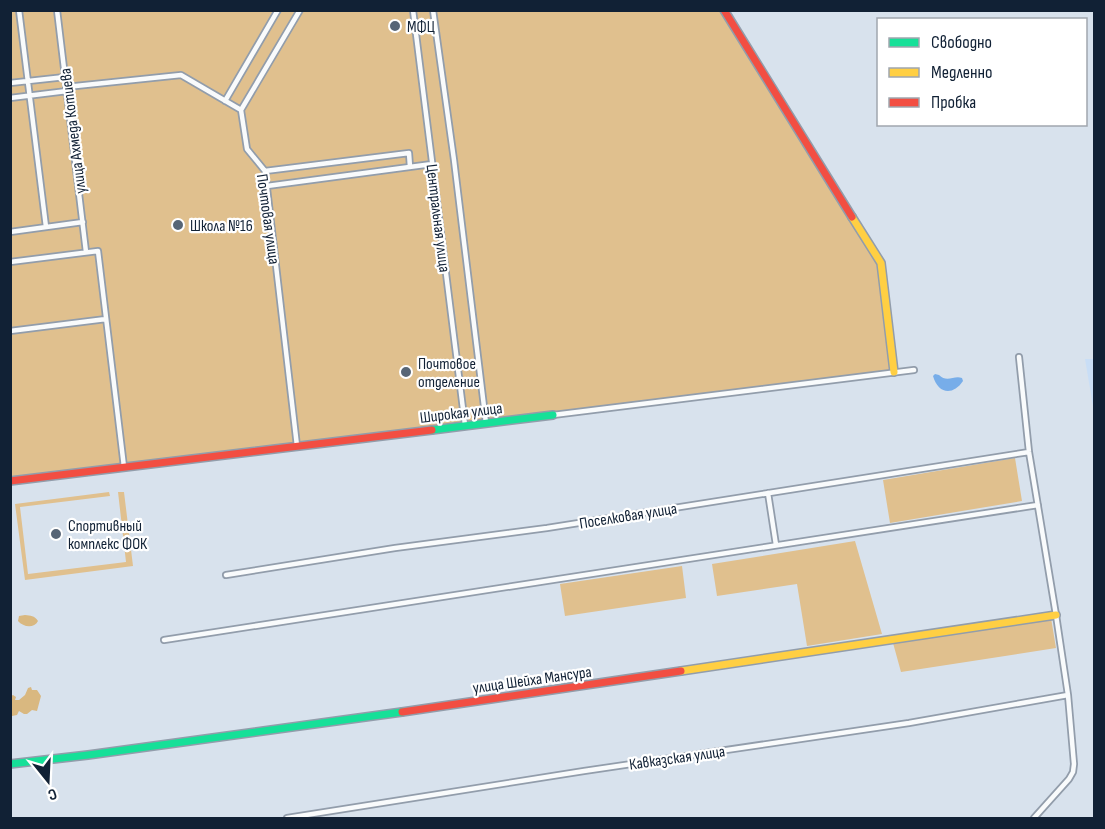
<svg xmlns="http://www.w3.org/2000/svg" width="1105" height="829" font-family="'Sofia Sans Condensed',sans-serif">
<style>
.built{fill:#c9def6}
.green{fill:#e0c08e}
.forest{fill:#d9b880}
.water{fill:#77ade9}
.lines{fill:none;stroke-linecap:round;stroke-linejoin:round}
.street-casing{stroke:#929dab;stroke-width:8}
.fast-casing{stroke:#929dab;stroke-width:10}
.slow-casing{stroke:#929dab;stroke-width:10}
.jam-casing{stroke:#929dab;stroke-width:10}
.street{stroke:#f9fbfc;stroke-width:4.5}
.fast{stroke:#16e098;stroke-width:7}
.slow{stroke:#ffcf43;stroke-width:7}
.jam{stroke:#f24e42;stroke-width:7}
.poi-dot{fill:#576575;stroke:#fff;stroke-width:2}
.labels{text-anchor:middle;stroke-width:4.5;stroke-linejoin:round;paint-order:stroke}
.poi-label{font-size:16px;fill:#112135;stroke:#fff;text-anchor:start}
.street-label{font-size:16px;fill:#112135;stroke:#fff}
</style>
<rect width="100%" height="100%" fill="#d8e2ed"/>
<path class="built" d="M1085,359h9v53z"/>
<path class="green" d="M10,11h714l157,252 13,109 -883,109z
M1015,458l7,43 -132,22 -7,-43z
M109,492l1,4 -90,11 8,67 98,-12 -8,-70h6l9,74 -108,14 -10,-76z
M855,541l27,93 -75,12 -10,-62 -80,12 -5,-32z
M682,566l4,32 -121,18 -5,-32z
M1051,618l5,30 -155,24 -8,-29z"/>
<path class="forest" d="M25,615c6,1 9,0 13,6 -4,8 -15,6 -20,0l1,-5z
M31,687l1,3h5l4,6 -4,15 -5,-1 -5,4h-3l-5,-3 -2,4 -5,1 -1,-2v-18l2,-1 3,2 -1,3h4l6,-5 3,-7z"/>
<path class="water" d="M935,374l4,1c8,8 15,0 23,3l1,3c-10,15 -25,13 -30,-5z"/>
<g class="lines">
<defs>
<path id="street" d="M19,10l27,217
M57,10l29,242
M413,10l52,415
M433,10l21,150 32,263
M10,83l55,-6
M66,87l115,-12 60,35 6,39 18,22 32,275
M10,98l57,-7
M225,101l53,-91
M241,110l59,-100
M265,171l144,-18 1,14
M267,186l165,-22
M10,232l73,-10
M10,262l88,-11 26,216
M10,331l96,-12
M1019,357l10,95 27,163 12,80 6,69 -1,8 -4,7 -35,39
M553,415l361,-45
M768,493l8,52
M226,575l169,-27 152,-20 482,-76
M164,640l874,-135
M287,818l297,-47 325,-48 159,-28"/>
<path id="fast" d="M432,430l121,-15
M10,764l78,-9 314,-43"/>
<path id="slow" d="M852,217l29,46 13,109
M681,671l375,-56"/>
<path id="jam" d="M724,10l128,207
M10,481l422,-51
M402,712l279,-41"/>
</defs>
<use href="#street" class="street-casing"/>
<use href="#fast" class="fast-casing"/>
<use href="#slow" class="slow-casing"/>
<use href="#jam" class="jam-casing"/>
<use href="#street" class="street"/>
<use href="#fast" class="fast"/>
<use href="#slow" class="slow"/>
<use href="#jam" class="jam"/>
</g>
<g class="poi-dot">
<circle cx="395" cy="26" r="6"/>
<circle cx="178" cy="225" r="6"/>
<circle cx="406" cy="372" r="6"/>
<circle cx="56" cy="534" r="6"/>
</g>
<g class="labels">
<g class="poi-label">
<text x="407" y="32">МФЦ</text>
<text x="190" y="231">Школа №16</text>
<text x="418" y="369">Почтовое<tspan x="418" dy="18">отделение</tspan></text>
<text x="68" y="531">Спортивный<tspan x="68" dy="18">комплекс ФОК</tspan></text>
</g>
<g class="street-label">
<text transform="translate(72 131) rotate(-97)" y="6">улица Ахмеда Котиева</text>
<text transform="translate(439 218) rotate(83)" y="6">Центральная улица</text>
<text transform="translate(269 219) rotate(82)" y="6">Почтовая улица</text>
<text transform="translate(461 412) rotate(-7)" y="6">Широкая улица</text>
<text transform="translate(628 515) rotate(-9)" y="6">Поселковая улица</text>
<text transform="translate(532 679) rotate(-8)" y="6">улица Шейха Мансура</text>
<text transform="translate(677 757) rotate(-8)" y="6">Кавказская улица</text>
</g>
</g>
<rect width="1105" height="829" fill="none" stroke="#112135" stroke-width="24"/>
<rect x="877" y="18" width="210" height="108" fill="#ffffff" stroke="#a0a6ae" stroke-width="1.5"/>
<rect x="889" y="38" width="30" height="9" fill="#16e098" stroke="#a0a6ae" stroke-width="1.5"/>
<text x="931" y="48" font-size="18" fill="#112135">Свободно</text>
<rect x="889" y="68" width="30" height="9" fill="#ffcf43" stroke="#a0a6ae" stroke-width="1.5"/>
<text x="931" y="78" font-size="18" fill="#112135">Медленно</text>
<rect x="889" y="98" width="30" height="9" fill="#f24e42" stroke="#a0a6ae" stroke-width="1.5"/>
<text x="931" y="108" font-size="18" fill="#112135">Пробка</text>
<g transform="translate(48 781) rotate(162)" stroke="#ffffff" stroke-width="4.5" paint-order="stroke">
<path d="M0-4.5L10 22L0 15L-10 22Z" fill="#112135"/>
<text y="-9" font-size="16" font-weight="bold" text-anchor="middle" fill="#112135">С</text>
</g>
</svg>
